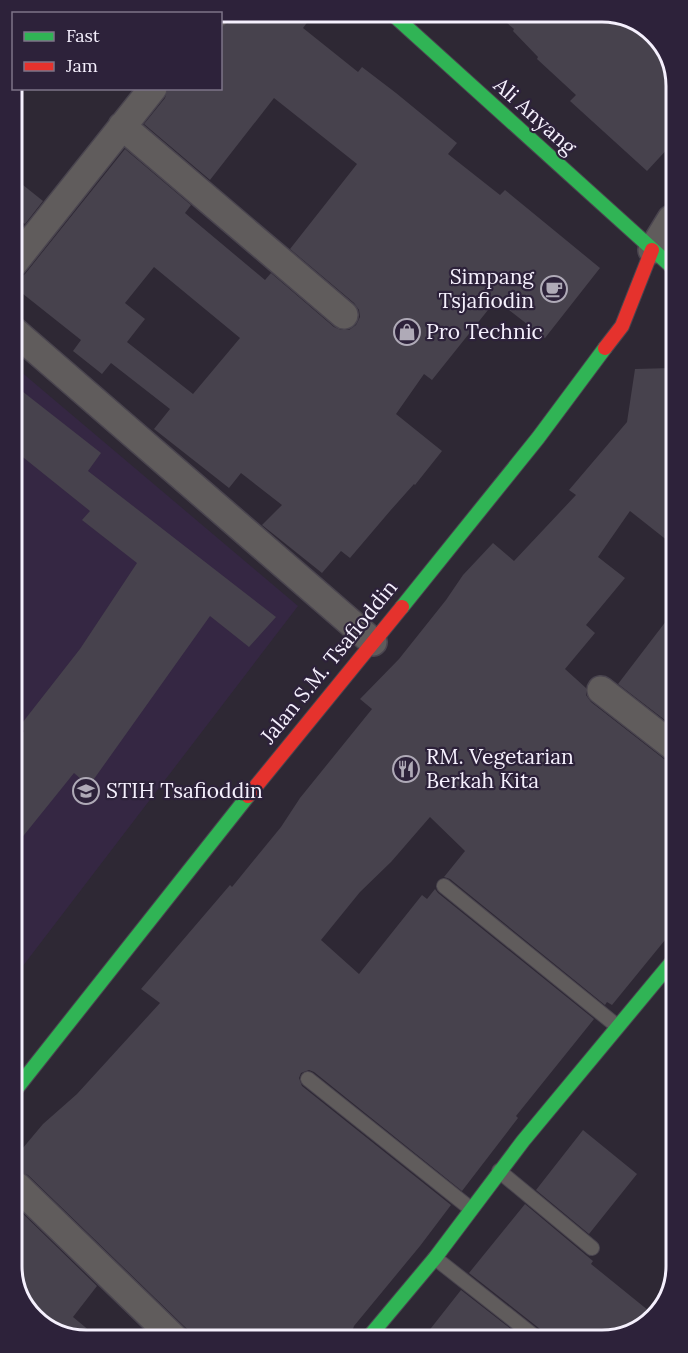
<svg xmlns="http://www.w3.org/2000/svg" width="688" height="1353" font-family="Lora,serif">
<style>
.built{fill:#352743}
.building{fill:#47424d;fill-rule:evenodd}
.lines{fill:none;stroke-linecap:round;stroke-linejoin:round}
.lane-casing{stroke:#4a454f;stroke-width:16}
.street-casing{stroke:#4a454f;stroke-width:30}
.fast-casing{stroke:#4a454f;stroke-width:16}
.jam-casing{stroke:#4a454f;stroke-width:16}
.lane{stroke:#605c5c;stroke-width:14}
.street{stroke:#605c5c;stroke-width:27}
.fast{stroke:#30b455;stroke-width:14}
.jam{stroke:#e5322d;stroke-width:14}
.labels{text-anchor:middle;stroke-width:4.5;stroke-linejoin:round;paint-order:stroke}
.street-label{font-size:21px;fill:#f5f0fd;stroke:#2d223a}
.poi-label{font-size:21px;fill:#f5f0fd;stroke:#2d223a;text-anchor:start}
.rim{fill:none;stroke:#f5f0fd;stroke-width:3}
</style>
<rect width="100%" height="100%" fill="#2e2834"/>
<path class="built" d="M13,365l285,241 -282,369z"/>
<path class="building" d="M233,12h82l-12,16 55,44 4,-5 34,26 61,50 -9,11 52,41 5,-5 95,78 -55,70 -49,-38 -64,80 -8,-6 -28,40 46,37 -27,34 -1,-1 -24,27 -40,47 -9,-7 -19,22 -60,-48 20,-20 -41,-32 -12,15 -75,-59 16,-20 -59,-46 -9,11 -29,-23 8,-11 -68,-54v-7l6,-1 6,-4 100,-125 66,56 -6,8 80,67 6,-7 63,54 7,3h8l7,-5 4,-8 -1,-7 -5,-7 -64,-54 67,-85 -83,-66 -64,82 -66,-56 21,-26 3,-10h52v-59l10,-7zM154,267l86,71 -47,56 -66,-52 18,-23 -20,-16z
M494,12h112l40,15 24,31 1,87 -24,26 -77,-70 6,-6 -39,-36 1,-2 -25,-26 1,-2z
M13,177l30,24 -18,23 -12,-9z
M672,368l1,177 -43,-34 -32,46 27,21 -39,47 9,8 -30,36 21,19v7l5,7 73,57 10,3v167l-62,76 -5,-3 -2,3 -155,-126 -6,-2 21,-26 -35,-34 -39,45 -31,30 -39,48 38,34 63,-79 5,4 8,-10 3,4 156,126 -78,97 2,2 -56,73 -148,-119 -5,-2 -8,3 -2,5 3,8 149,119 -31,41 -66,80 -4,12 -159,2 -4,-11 -159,-154 -11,-4v-16l26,-31 34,-30 83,-91 -19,-14 89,-104 2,2 49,-60 19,-29 72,-89 -12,-10 39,-40 47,-59 17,-25 30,-32 21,18 62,-66 -7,-5 58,-68 8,-53z
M13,384l88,69 -13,18 188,146 -27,30 -39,-31 -121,170 -15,-13 -58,72 -1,-102 9,-12 -5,-4 61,-78 57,-86 -55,-43 8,-9 -76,-61z
M673,612v88l1,27 -56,-43z
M583,1130l54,44 -48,60 -53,-44z
M525,1204l68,57 -2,3 63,51 -24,20 -87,1 -3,-7 -71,-56z
M17,1208l80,78 -24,31 29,24h-20l-40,-15 -24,-32z
M461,1290l59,46 -96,1z"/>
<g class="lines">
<defs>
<path id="lane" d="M444,886l173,140
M308,1079l163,130
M499,1171l93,77
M435,1258l99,78"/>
<path id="street" d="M216,14l1,-2
M122,126l222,189
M652,250l19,-31
M13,264l140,-176
M13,330l360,312
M601,690l73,57
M17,1186l159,154"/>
<path id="fast" d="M390,12l281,254
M402,607l136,-169 67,-90
M17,1088l231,-292
M368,1338l67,-80 88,-117 152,-183"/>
<path id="jam" d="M605,348l17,-22 30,-76
M248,796l154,-189"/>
</defs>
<use href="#lane" class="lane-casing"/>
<use href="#street" class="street-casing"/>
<use href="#fast" class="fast-casing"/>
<use href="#jam" class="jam-casing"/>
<use href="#lane" class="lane"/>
<use href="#street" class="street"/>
<use href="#fast" class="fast"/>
<use href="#jam" class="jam"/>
</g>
<defs>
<symbol id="cafe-ring" viewBox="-11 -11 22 22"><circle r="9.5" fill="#2d223a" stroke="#afaab7" stroke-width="1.5"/><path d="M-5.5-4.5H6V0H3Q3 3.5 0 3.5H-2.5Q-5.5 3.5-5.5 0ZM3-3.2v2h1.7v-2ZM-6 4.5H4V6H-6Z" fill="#afaab7"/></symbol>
<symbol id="shop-ring" viewBox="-11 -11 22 22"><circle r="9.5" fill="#2d223a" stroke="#afaab7" stroke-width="1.5"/><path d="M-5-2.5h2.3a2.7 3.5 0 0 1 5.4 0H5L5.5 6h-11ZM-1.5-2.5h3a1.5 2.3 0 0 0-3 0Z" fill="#afaab7"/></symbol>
<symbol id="restaurant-ring" viewBox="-11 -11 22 22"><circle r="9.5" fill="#2d223a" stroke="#afaab7" stroke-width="1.5"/><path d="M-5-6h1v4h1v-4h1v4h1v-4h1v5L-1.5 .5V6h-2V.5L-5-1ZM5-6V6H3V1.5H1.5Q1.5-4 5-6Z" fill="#afaab7"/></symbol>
<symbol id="university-ring" viewBox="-11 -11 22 22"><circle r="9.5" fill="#2d223a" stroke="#afaab7" stroke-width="1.5"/><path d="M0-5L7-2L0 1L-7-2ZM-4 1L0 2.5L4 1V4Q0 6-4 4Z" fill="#afaab7"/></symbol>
</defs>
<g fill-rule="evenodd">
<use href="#cafe-ring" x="539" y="274" width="30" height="30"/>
<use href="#shop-ring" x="392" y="317" width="30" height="30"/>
<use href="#restaurant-ring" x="391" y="754" width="30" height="30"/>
<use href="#university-ring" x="71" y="776" width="30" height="30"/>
</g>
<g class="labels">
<g class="street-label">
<text transform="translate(535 116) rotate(42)" y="7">Ali Anyang</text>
<text transform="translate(329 662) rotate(-51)" y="7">Jalan S.M. Tsafioddin</text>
</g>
<g class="poi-label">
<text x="534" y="284" text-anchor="end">Simpang<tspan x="534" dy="24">Tsjafiodin</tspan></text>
<text x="426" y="339">Pro Technic</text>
<text x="426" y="764">RM. Vegetarian<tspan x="426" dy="24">Berkah Kita</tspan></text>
<text x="106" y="798">STIH Tsafioddin</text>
</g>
</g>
<path d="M0 0H688V1353H0ZM86 22H602A64 64 0 0 1 666 86V1266A64 64 0 0 1 602 1330H86A64 64 0 0 1 22 1266V86A64 64 0 0 1 86 22Z" fill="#2d223a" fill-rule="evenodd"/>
<path class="rim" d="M86 22H602A64 64 0 0 1 666 86V1266A64 64 0 0 1 602 1330H86A64 64 0 0 1 22 1266V86A64 64 0 0 1 86 22Z"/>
<rect x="12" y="12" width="210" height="78" fill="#2d223a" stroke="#7d7488" stroke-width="1.5"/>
<rect x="24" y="32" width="30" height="9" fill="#30b455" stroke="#7d7488" stroke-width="1.5"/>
<text x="66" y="42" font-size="18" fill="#f5f0fd">Fast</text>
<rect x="24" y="62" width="30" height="9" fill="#e5322d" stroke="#7d7488" stroke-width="1.5"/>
<text x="66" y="72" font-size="18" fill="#f5f0fd">Jam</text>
</svg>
